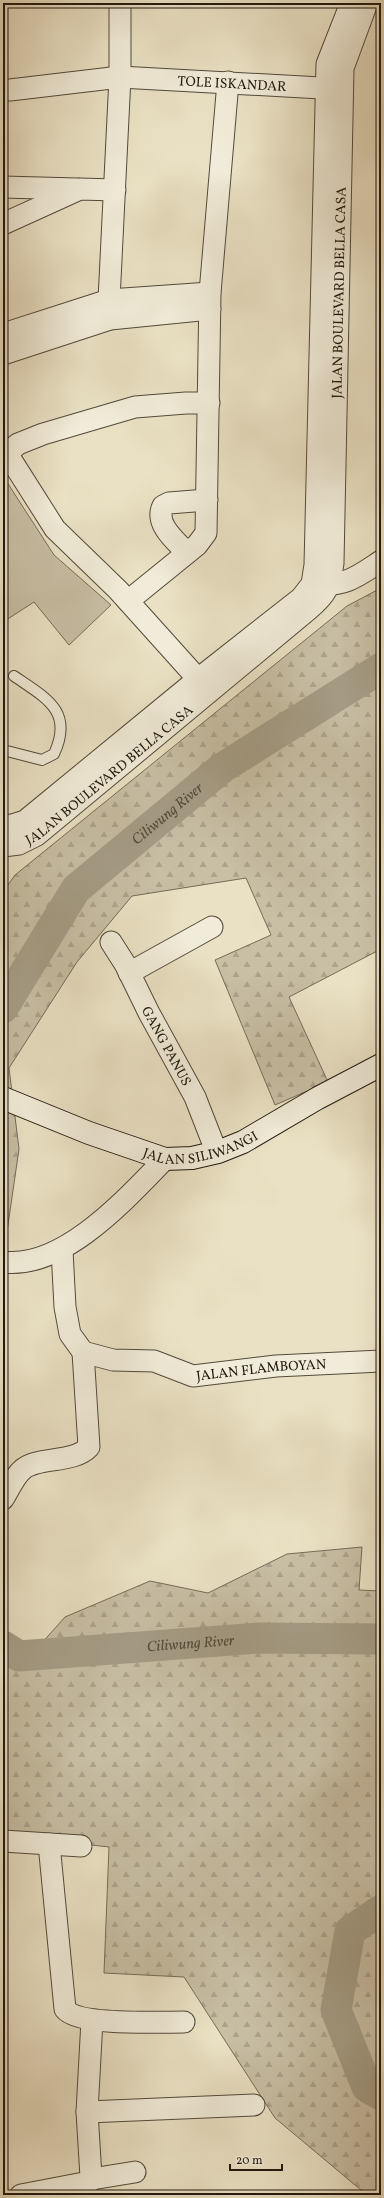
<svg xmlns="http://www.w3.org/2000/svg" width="384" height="2198" font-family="Vollkorn,serif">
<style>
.green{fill:#c8bfa5;stroke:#746c5a}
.forest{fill:url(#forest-firs);stroke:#746c5a}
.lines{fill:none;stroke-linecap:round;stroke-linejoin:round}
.river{stroke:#a59d86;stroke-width:31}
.lane-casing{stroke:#524a3c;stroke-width:12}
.street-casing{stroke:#524a3c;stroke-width:23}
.secondary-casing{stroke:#20180f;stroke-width:24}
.lane{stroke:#f1ecd9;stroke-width:10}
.street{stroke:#f1ecd9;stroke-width:21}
.secondary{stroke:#f1ecd9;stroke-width:22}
.labels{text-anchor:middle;stroke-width:4;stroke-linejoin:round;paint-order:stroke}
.street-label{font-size:14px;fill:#20180f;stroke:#f1ecd9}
.water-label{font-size:15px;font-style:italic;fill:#554d3f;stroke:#f1ecd9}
</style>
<defs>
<pattern id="forest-firs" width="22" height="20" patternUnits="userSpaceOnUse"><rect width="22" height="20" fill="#c8bfa5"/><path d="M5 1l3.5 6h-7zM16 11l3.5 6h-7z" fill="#aca38d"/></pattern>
</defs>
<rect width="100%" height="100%" fill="#eae1c4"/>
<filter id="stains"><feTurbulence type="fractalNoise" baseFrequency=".005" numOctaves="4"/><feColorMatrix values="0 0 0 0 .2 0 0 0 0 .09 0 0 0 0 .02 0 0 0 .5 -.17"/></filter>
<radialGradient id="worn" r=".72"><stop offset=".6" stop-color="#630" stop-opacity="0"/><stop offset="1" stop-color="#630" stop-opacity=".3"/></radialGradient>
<path class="green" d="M3,476l51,79 57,50 -42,40 -35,-43 -31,20z"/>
<path class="forest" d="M381,588v361l-92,48 39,85 -53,23 -60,-145 56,-25 -25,-57 -114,18 -55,66 -68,106 10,81 -16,110v-367l12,-17 332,-269z
M362,1547l-3,43 22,1v604h-14l-92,-77 -91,-141 -80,-4 5,-126 -106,-12v-207l29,26 33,-37 85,-36 58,12 79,-39z"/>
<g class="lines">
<g class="river">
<path id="s1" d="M3,1008l73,-119 146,-121 159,-100"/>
<path id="s2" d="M3,1646l16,10 240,-18 122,1"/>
<path d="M381,1910l-31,21 -14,79 31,77 14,8"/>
</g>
<defs>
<path id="lane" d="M3,750l39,10 12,-6c20,-43 -8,-56 -40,-78"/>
<g id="street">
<path id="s3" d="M3,90h7l110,-13 219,12"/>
<path d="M3,187l74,2"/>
<path d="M3,224l77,-35 35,1"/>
<path d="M110,319l-1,-19 11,-223v-74"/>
<path d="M3,334l106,-34 101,-7"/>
<path d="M3,354l107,-35 100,-10"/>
<path d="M3,447l52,82 63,61 89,99"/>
<path d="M7,453l11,-9 25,-10 92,-27 51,-4h23"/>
<path d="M187,553c-11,-12 -33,-29 -24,-47l6,-3 38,-3"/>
<path d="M316,584c29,3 42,-8 65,-23"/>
<path d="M128,601l69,-56 9,-12 4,-240 18,-211"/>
<path d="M3,824l6,2 16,-5 173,-142 103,-81 11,-14 3,-19 12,-501 24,-61"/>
<path id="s4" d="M3,846l16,-2 18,-9 271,-225c19,-16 22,-23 25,-47l10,-495 24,-65"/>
<path id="s5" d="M111,942l14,22 24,49 46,84 18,46 5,9"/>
<path d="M129,973l83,-46"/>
<path id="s6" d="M62,1250l3,57 5,27 13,18 30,8 41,1 39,15 83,-10 105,-5"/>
<path d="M3,1262c60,8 124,-64 162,-103"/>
<path d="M3,1499c6,-9 11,-22 19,-29 15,-14 51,-6 67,-23l-6,-95"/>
<path d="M3,1841l78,5"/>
<path d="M49,1844l16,165c13,17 95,13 119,13"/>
<path d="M92,2020l-5,92 167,-7"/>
<path d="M87,2112l4,65 7,1 37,-6"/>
<path d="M21,2195l68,-13 4,-4"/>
</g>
<g id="secondary">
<path id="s7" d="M3,1098l86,35 76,26 27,-1 26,-6 25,-10 75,-44 63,-33"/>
</g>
</defs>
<use href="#lane" class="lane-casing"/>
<use href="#street" class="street-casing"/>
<use href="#secondary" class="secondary-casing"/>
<use href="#lane" class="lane"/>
<use href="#street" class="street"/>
<use href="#secondary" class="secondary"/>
</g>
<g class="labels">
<g class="street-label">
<text dy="5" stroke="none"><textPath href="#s3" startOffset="230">TOLE ISKANDAR</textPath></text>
<text dy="5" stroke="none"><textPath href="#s4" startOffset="714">JALAN BOULEVARD BELLA CASA</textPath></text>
<text dy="5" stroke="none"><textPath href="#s4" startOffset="130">JALAN BOULEVARD BELLA CASA</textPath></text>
<text dy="5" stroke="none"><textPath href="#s5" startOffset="118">GANG PANUS</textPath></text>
<text dy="5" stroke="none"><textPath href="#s7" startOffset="210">JALAN SILIWANGI</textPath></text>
<text dy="5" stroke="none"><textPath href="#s6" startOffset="289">JALAN FLAMBOYAN</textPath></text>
</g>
<g class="water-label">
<text dy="5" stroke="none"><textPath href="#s1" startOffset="258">Ciliwung River</textPath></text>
<text dy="5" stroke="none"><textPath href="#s2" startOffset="191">Ciliwung River</textPath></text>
</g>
</g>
<rect width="384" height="2198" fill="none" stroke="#eae1c4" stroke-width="16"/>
<rect x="4" y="4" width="376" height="2190" fill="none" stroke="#20180f" stroke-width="2"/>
<rect x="8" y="8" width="368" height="2182" fill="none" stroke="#20180f"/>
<path d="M230 2164v6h52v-6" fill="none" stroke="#20180f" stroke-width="2"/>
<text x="236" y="2164" font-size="12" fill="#20180f" stroke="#f1ecd9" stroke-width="3" paint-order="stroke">20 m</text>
<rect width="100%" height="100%" filter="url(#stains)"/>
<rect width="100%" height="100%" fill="url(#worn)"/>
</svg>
